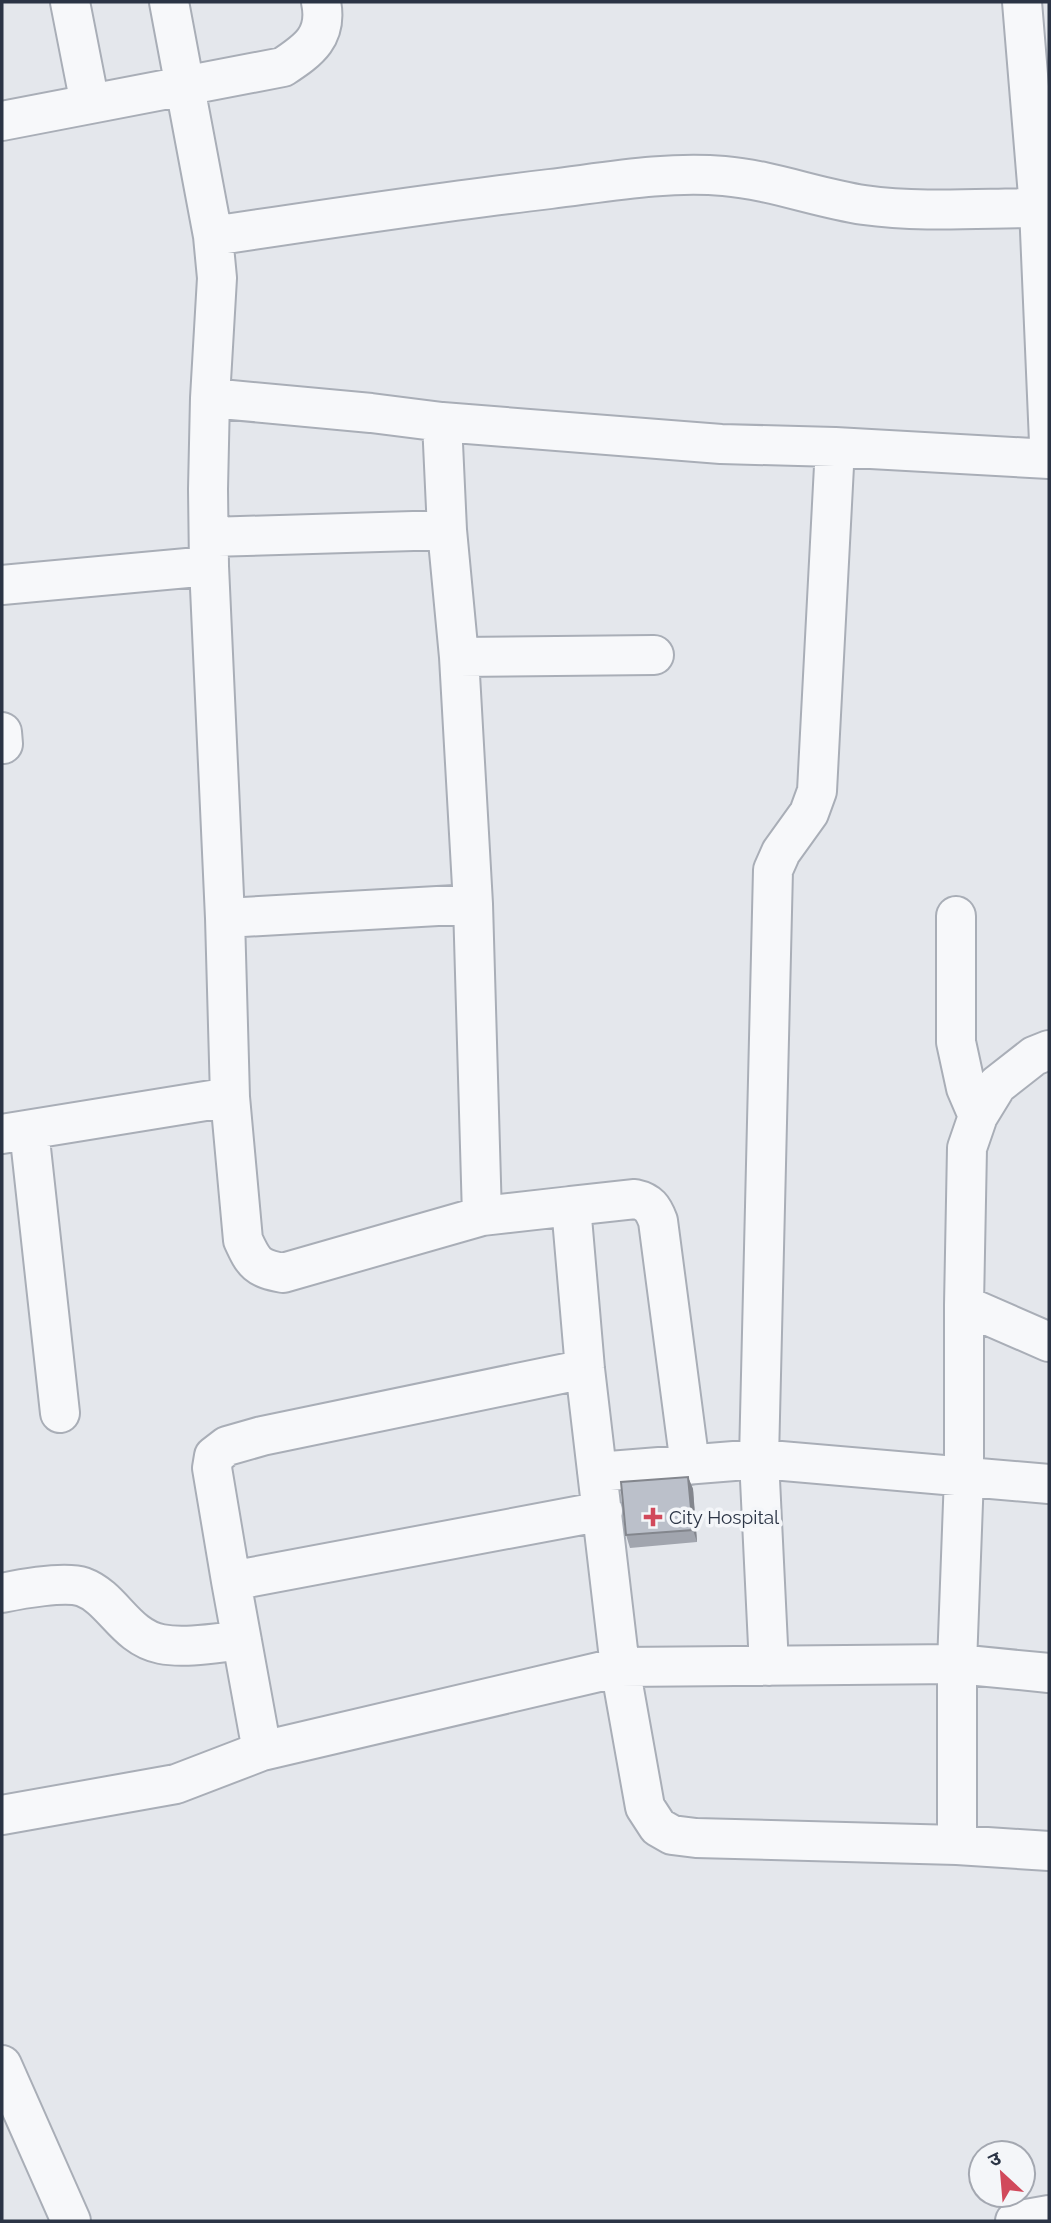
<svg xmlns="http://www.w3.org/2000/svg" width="1051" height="2223" font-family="Raleway,'Noto Sans Devanagari',sans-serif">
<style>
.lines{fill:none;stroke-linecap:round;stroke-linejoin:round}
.street-casing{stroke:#a9aeb7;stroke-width:42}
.street{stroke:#f7f8fa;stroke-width:38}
.wall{fill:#a1a5ae}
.shaded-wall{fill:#83868d}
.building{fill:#bbc0ca;stroke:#83868d;stroke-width:2}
.poi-dot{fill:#d1495b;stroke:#f4f6f9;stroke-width:2.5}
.labels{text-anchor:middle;stroke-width:7;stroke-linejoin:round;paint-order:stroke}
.poi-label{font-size:19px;fill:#2b3445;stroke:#f4f6f9;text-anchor:start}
</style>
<rect width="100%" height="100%" fill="#e4e7ec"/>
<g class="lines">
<defs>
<path id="street" d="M70,2l20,102
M169,2l44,234 4,42 -7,120
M1022,2l17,206 10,234
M2,121l281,-54c26,-17 45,-31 38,-65
M213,236c112,-17 224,-34 337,-47 57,-7 116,-18 174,-13 48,4 93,22 140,29 58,8 118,3 175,3
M442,422l5,108 12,127 14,247 9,312
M835,447l-18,344 -8,22 -28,39 -8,18 -14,589 290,25
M1049,459l-214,-12 -114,-3 -279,-22 -71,-9 -161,-15 -2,91 1,77 16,352 5,179 13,143c11,24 14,28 40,33l199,-57 89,-10 14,163 35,298 25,140 13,20 14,8 24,3 261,7 92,6
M209,537l238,-7
M2,585l207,-19
M459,657l195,-2
M2,732l1,12
M956,916v126l10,46 12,28
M225,918l248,-14
M29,1130l31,283
M2,1134l228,-37
M571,1206l64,-7c14,3 18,9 23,22l32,244
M964,1305l85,37
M597,1472l162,-13 10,207
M231,1581l-19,-113 2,-12 13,-10 35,-10 323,-67
M2,1593c19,-4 63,-12 81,-6 30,11 42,50 78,57 25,5 55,-2 81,-3
M262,1751l-31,-170 372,-70
M2,1815l174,-31 86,-33 358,-84 337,-3 92,9
M957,1845v-181l7,-188v-171l3,-157 11,-32 19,-31 37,-29 15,-6
M2,2065l69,156
M1015,2221l34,-6"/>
</defs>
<use href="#street" class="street-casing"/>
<use href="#street" class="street"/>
</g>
<path class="wall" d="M688,1477l5,12 4,53 -67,6 -4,-13z"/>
<path class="shaded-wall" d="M688,1477l5,12 4,53 -4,-12z"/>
<path class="building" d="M688,1477l5,53 -67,5 -5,-53z"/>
<path class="poi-dot" d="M649.5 1506.5h7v7h7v7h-7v7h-7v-7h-7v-7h7z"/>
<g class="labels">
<g class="poi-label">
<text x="669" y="1524">City Hospital</text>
</g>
</g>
<rect width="1051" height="2223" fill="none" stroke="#2b3445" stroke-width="7"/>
<g transform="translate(1002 2174) rotate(334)"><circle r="33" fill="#f4f6f9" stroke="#a4a8b1" stroke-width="2"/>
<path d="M0-5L12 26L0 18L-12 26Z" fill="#d1495b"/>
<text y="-10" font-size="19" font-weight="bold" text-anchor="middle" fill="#2b3445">उ</text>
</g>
</svg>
